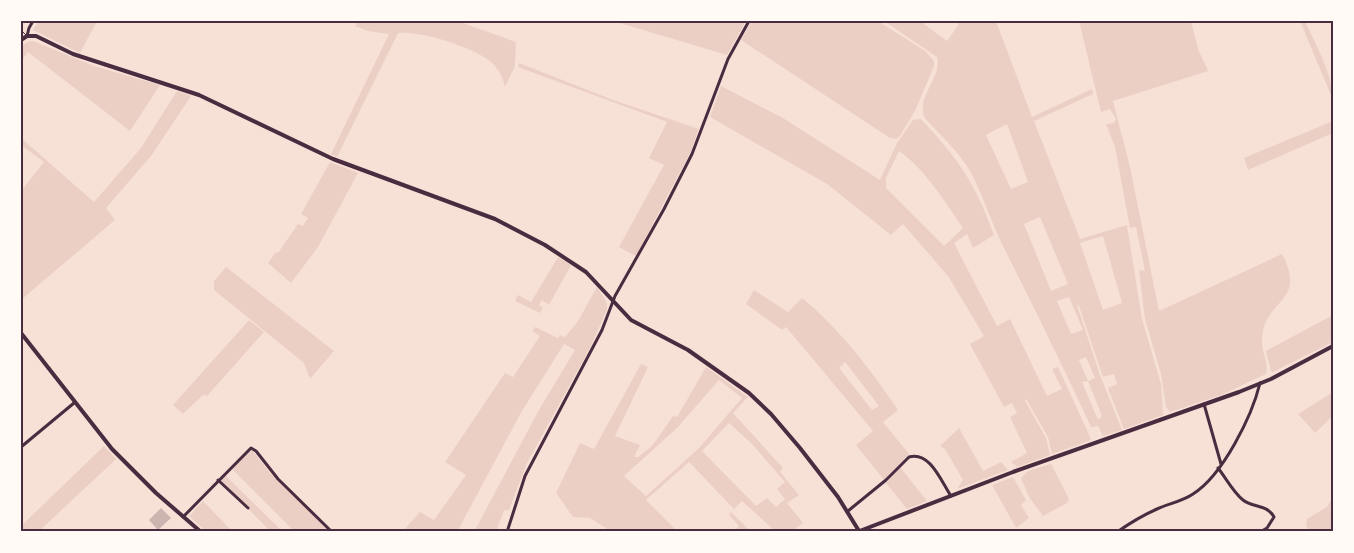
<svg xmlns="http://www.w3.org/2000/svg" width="1354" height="553" font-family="'Noto Sans',sans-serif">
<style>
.green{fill:#ebcfc5;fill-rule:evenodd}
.building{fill:#ccb4b1}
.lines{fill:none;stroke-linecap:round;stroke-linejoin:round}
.service{stroke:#4a2c40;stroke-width:1}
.minor{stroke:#4a2c40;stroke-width:3}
.tertiary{stroke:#4a2c40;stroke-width:4}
.neatline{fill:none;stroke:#4a2c40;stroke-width:2}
</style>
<rect width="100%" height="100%" fill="#f7e1d7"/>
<path class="green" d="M39,21h58l-17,32 -47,-23z
M358,21h99l59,21 -1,24 -10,21c-2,-9 -6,-18 -13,-24 -18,-16 -70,-32 -94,-30l-61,124 -6,-3 58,-120 -21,-3 -13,-5z
M613,21h133l-19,34z
M752,21h126l47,30 9,10v5l-19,45 -15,25 -4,3 -6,-1 -149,-98z
M884,21h36l27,20 12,-17 -3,-3h40l36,96 60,-28 1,5 -59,27 46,118 47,-14 15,94 19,65 2,31 -39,14 -16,-41 9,-4 -3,-10 -11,3 -24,-71 -2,-1 23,70 22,55 -19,6 -5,-10 -7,1c-28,-61 -58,-121 -88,-181 -13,-26 -21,-55 -36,-80 -12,-18 -29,-33 -43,-49 -7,-22 18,-39 13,-60zM1007,124l21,58 -17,7 -25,-54zM1040,217l28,67 -17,7 -27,-67zM1103,236l19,67 -19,7 -23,-67zM1069,297l14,33 -12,4 -14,-33zM1086,357l9,21 -7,3 -9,-21zM1088,381l14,35 -4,4 -16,-38z
M1079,21h112l7,28 10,22 -95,30 17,66 29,144 123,-57c26,49 -18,44 -20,85 -1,12 7,24 4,35l-45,21 -51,17 -4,-5 -5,-33 -16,-55 -6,-49 6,1 -9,-44 -6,1 -15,-81 -9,-23 8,-1 2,-4 -6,-10 -9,3z
M1300,21h5c11,25 28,53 28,79z
M33,41l61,25 66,19 -30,46 -102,-79 -7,9v-14l6,-5z
M519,63l94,37 86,29 -9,24 -54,103 -17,-9 45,-82 -15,-7 18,-36 -149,-55z
M721,86l62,32 97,62 17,-37 16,-23 8,-1c39,42 53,62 73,116l-21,13 -6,-14 -13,9 43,83 13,-7 37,77 15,-7 -10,-20 6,-2 33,72 -2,2 -37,13 -4,-17 -22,-38 -1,2 21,37 4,17 -33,12 -6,-5 16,-9 -17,-36 7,-4 -5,-10 -8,4 -32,-59 -2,-4 14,-8 -36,-60 -45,-52 -12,11 -64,-51 -117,-67zM899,151c26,18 46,51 64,77l-19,18 -58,-58v-10z
M177,91l14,5 -40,60 -45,52 9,12 -94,80v-109l23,-29 -23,-17v-7l73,64 47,-54z
M1333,121v12l-85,37 -4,-12z
M330,162l28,11 -40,74 -27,36 -23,-20 8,-11 2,1 20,-29 5,2 5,-8 -7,-4z
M558,257l13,8 -22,40 -7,-5 -3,5 4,3 -3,5 -25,-12 3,-6 13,7z
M226,267l108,84 -24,28 -6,-16 -90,-73v-9z
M597,287l10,16v7l-18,40 -62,113 -18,47h-5l-8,22h-22l66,-124 35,-58 -11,-6 -42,67 -65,121h-55l18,-20 14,8 32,-45 -21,-13 60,-89 8,4 27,-41 -8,-5 3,-4 23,11 2,-3 5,2 13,-16z
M754,290l34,22 14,-14c39,32 68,71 96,112l-15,12 26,32 -25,26 -28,-35 17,-14 -87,-104 -4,3 -36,-26zM845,362l34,44 -7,4 -33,-42z
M1333,315v27l-60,30 -2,-1 -5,-20z
M249,320l15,12 -57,64 -3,-2 -21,20 -10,-9z
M641,364l7,3 -33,69 25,9 -6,12h4l15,-12 20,-29 4,1 29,-50 42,30 -15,16 50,55 -3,4 19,23 -12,8 16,20 -12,9h-15l-34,-31 -8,8 -45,-47 -43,38 32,32h-66l-22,-14 -17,-1 -17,-24 24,-50 14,6zM719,380l23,18 -43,50 -53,48 -22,-20 53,-48zM729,423l24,22 32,37 -8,7 8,10 -9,8 -9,-9 -11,8 -54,-55z
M1333,392v24l-18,17 -17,-19z
M959,428l24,43 18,-9 7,8 -51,19 6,-9 -18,-31 -5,-3z
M104,446l12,13 -3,3 -75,70h-17v-6z
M252,450l18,23 60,59h-35l-63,-63 16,-18z
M1051,464l18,35 -2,4 -24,13 -14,-19 -8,-19 7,-7z
M900,467l27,34 -20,8 -21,-26z
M225,475l58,57h-12l-50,-51z
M1013,477l13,23 -5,5 8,13 -13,10 -24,-43z
M1333,497v35h-21l-6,-6 1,-7 20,-12z
M203,501l30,31h-26l-18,-16z
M731,512l20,20h-17l5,-6 -10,-11z"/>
<path class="building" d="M161,508l10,10 -13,12 -9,-10z"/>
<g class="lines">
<path class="service" d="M21,30l6,6"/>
<path class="minor" d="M27,36l2,-8 4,-7
M1204,404l17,60
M21,447l53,-44
M1218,468c8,10 15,24 25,32 10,8 24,4 31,17l-7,11 -7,4
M218,480l30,28
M848,511l38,-31 23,-23c21,-6 32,24 42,39
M183,517l68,-69 5,3 22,28 54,53
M507,532l18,-56 77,-146 13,-34 49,-87 28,-55 36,-95 21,-38
M1117,532c13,-9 26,-17 40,-23 11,-5 26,-8 36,-15 30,-19 59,-78 67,-111"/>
<path class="tertiary" d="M21,40l6,-4h9l37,18 126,41 134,64 162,60 50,26 41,27 45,48 57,30 61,43 22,21 29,34 38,49 21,34
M21,333l91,116 44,44 45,39
M857,532l156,-60 226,-80 32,-13 62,-33"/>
</g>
<rect width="1354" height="553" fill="none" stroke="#fffaf5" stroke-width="45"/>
<rect x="22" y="22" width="1310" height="508" class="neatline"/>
</svg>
